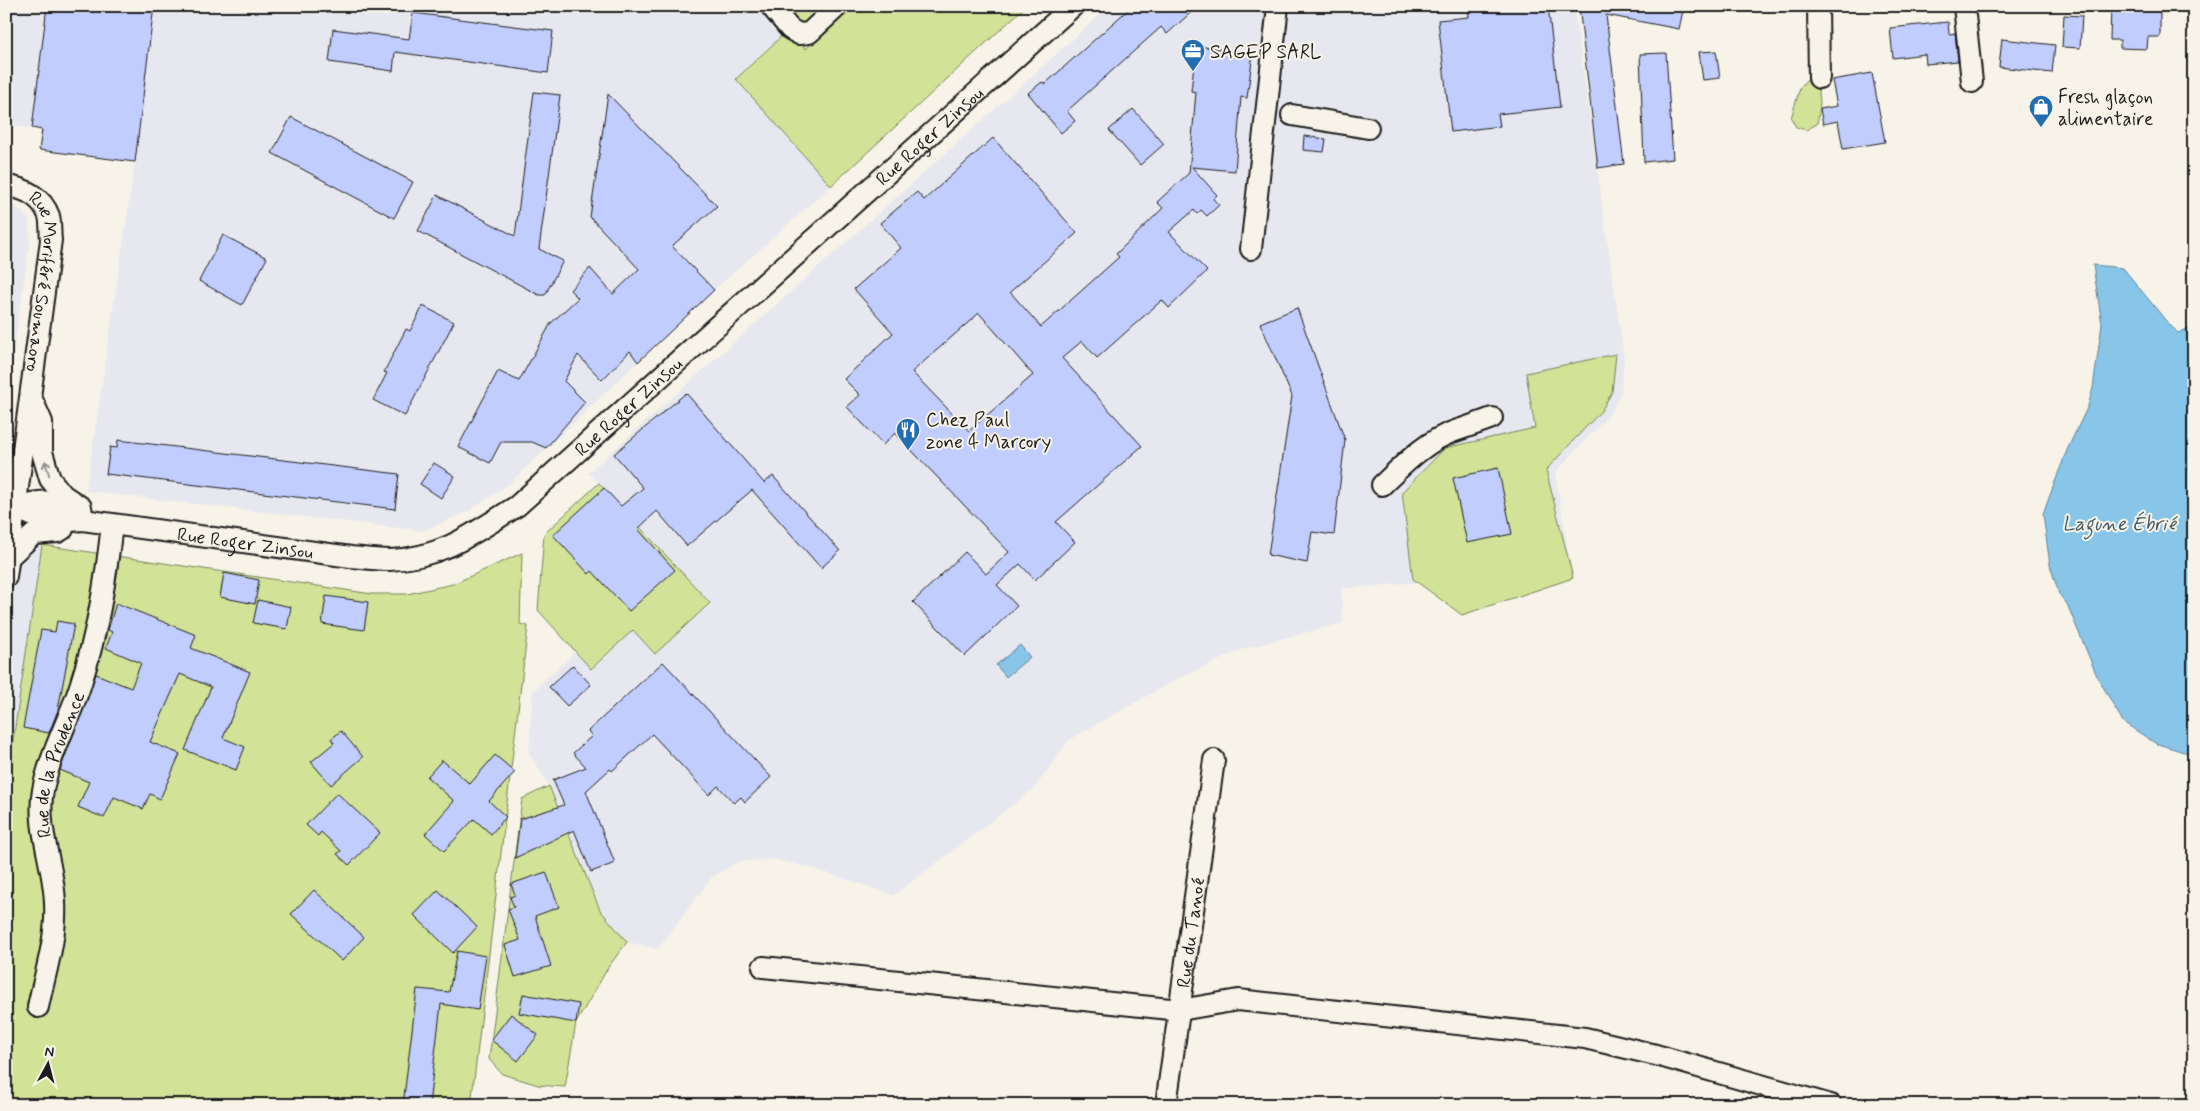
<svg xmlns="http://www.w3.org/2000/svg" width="2200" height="1111" font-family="Mynerve,sans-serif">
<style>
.built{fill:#e7e8ef}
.green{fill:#d2e397;stroke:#77805a}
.water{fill:#88c6e9;stroke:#5d8297}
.building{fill:#c1cdff;stroke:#1c1c1c;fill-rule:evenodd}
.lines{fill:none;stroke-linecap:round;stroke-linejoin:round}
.minor-casing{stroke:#1c1c1c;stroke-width:24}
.minor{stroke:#f7f3e8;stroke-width:20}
.oneway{stroke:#94928c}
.labels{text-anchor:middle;stroke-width:4;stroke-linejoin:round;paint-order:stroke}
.poi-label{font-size:19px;fill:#1c1c1c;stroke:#f7f3e8;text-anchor:start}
.street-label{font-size:19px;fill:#1c1c1c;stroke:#f7f3e8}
.water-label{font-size:20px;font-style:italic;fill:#425864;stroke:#f7f3e8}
</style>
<rect width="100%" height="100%" fill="#f7f3e8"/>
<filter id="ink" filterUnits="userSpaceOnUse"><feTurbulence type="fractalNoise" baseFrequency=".02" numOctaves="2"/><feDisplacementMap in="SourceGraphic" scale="10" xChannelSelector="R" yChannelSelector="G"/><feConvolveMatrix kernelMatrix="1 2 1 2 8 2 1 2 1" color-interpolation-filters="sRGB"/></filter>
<g filter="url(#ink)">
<path class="built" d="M6,6h761l21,24 -52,49 95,107 -117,104 -205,194 -40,27 -46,20 -337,-40 49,-329 -96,-12 3,-20 -36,-5z
M1110,6h464l50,352 -3,34 -11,22 -55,59 18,105 -111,37 -43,-33 -78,7 2,34 -100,26 -66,30 -108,61 -35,49 -140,106 -86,-28 -36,-8 -34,3 -26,15 -54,72 -31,-7 -27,-32 -51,-124 -20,-33 4,-62 42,-39 17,17 41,-39 77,-27 -111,-120 -11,-10z
M6,202l7,1 16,17 1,20 -24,163z
M6,541l36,4 -36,243z"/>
<path class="green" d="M780,6h44l-24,22z
M853,6h173l-195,180 -95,-107 52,-49 18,19z
M1806,80h7c10,14 7,28 4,44l-11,6 -10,-3 -5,-9 9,-30z
M1616,354l-4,38 -11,19 -55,59 27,108 -111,37 -49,-36 -11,-87 43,-44 90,-20 -9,-55z
M599,483l111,120 -55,51 -22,-24 -42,39 -53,-59 6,-76z
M42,545l330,49h35l46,-10 69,-31 -2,71 8,2 -57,479h-465v-317z
M549,786l51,124 27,32 -18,24 -33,57 -11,64 -27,-2 -36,-11 -13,-15 33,-260z"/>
<path class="water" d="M2093,265l30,3 43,53 12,12 13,-6 3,-11v439l-39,-12 -32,-21 -26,-46 -30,-72 -8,-10 -9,-29 -7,-51 24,-64 21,-44 5,-18 9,-64z
M1020,645l10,12 -24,20 -10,-12z"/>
<path class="building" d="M47,6h107l-19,156 -96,-12 3,-20 -10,-2z
M1132,6h66l-31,28 -6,-7 -94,84 8,10 -14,12 -33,-40 14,-11 3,2z
M1468,6h80l12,101 -62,7 2,12 -49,6 -13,-112 31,-3z
M1579,6h105l-5,23 -73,-14 18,149 -26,4z
M2111,6h49v31h-12l-1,12 -27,-1v-8h-10z
M413,13l140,18 -5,42 -153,-21 -2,19 -64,-9 4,-33 76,10z
M2064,15l18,1 -2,32 -18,-1z
M1948,22l1,12 6,-1 3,28 -32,3 -1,-10 -32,4 -3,-30z
M2002,39l53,6 -3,28 -53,-6z
M1196,46l57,7 -6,45 -6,-1 -6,74 -43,-4 25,28 -4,4 6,6 -12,11 -6,-6 -4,4 -3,-4 -25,22 38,39 -38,37 -7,-8 -65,58 -15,-17 -20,17 80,88 -86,76 19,20 -40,38 -15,-16 -23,21 20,21 -52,50 -52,-54 52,-50 21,22 23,-22 -114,-119 -12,12 -36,-38 13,-12 -16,-16 49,-46 -39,-44 47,-41 -21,-25 37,-31 7,8 69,-62 84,95 -67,59 31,35 78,-70 -3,-3 47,-46 -6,-6 32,-29 7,-81 -5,-1zM979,313l54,62 -64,56 -57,-59z
M1716,51l4,27 -17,2 -4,-28z
M1666,53l7,106 -29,3 -4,-108z
M1872,73l13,69 -42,7 -5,-28 -15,3 -3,-15 17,-3 -5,-26z
M534,92l26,3 -21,154 24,12 -18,34h-6l-121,-64 19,-36 78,41z
M608,94l109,112 -45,40 42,44 -76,72 -8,-11 -28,29 -24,-25 -14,26 21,21 -39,46 -14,-6h-31l-11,21 -32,-16 40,-76 21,10 32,-58 27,-25 -8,-8 20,-22 23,26 26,-25 -49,-52z
M1133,109l31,35 -24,21 -31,-35z
M291,117l122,65 -19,36 -122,-65z
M1304,136l22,3 -2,13 -21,-2z
M223,235l44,23 -25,47 -43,-24z
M423,306l31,16 -49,94 -32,-16 14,-27 -3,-1 22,-43 4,2z
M1297,308l48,132 -11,95 -22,-3 -5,31 -39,-8 24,-159 -32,-73z
M686,393l78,90 9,-7 67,75 -19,17 -69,-78 -65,56 -30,-35 -19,18 37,41 -46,41 -37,-40 -3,3 -36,-39 51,-47 17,18 22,-18 -29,-34z
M118,440l281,34 -4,35 -289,-35 4,-27 7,1z
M434,463l21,13 -14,22 -21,-14z
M1498,468l14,66 -45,9 -14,-65z
M224,573l35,7 -4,24 -35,-7z
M326,596l42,6 -4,28 -42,-6z
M258,600l33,7 -4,22 -34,-6z
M116,603l80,32 -5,13 59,24 -27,66 22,9 -9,23 -51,-20 26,-63 -31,-13 -30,68 30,12 -20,45 -10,-5 -7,15 -29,-12 -10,21 -26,-11 11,-25 -29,-12 36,-96 35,14 10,-25 -35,-15 6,-16 -4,-2z
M57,621l17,3 -16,86 -9,23 -26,-5 18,-98 14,2z
M663,662l108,115 -26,25 -4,-5 -7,6 -16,-17 -9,9 -57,-61 -40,37 -2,-2 -24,22 29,72 -24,9 -17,-42 -59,28 5,-39 44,-14 -11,-25 33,-13 -13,-14 19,-17 -4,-5z
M573,665l18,20 -24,21 -18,-19z
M341,731l22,26 -32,28 -20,-23 23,-19 -3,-4z
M495,755l20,17 -26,29 17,16 -15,17 -17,-15 -30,32 -19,-17 29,-33 -27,-24 15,-17 28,24z
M337,793l43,40 -31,32 -12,-11 4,-3 -20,-19 -3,4 -12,-11z
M546,872l13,35 -24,9 16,50 -36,11 -10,-32 15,-5 -12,-31 6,-2 -4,-10 5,-2 -4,-11z
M314,890l50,47 -22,24 -51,-47z
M438,890l39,37 -24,26 -39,-38z
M457,951l29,5 -8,54 -37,-6 -12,101h-26l14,-116 32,3z
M523,994l56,10 -3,19 -57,-10z
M511,1014l27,21 -20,26 -27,-21z"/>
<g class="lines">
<defs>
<g id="minor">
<path d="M771,6l19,23 9,5 10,-1 29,-27"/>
<path d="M1818,6l1,72"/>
<path d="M1964,6l8,76"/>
<path d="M1292,115l76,13"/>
<path id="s1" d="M6,186c19,2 36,11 43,30 2,7 1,17 2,24l-45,337"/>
<path d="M1251,249l27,-243"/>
<path d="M31,397l11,25v30l8,27 13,16 18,12 2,13"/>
<path d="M1382,485c21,-20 45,-45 73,-54 12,-4 24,-8 37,-13"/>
<path id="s2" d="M16,507c26,16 37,16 67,13l268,37c13,1 26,3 39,3 52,-2 84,-27 127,-54l556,-500"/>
<path d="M16,507c26,-8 36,-9 59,7"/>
<path d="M9,557l25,-23 24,-2 5,-3"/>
<path d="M763,967l417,43 58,-10 347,38 71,17 175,50"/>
<path id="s3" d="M38,1007c7,-34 19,-69 17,-104 -1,-38 -19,-75 -12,-113 7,-37 27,-71 38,-107 17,-52 25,-105 31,-159"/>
<path id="s4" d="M1166,1105l48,-345"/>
</g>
</defs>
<use href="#minor" class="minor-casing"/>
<use href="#minor" class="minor"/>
</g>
<defs><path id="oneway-shaft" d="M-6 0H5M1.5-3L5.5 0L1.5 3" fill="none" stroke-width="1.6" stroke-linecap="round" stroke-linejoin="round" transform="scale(1.25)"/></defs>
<use class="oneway" href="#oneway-shaft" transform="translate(47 468) rotate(-107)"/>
</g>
<defs>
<symbol id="office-pin" viewBox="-11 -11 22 30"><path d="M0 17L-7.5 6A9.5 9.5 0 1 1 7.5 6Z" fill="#1f6fb2" stroke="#f7f3e8"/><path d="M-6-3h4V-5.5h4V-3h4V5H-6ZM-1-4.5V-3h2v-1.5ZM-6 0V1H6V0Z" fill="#fff"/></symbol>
<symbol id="shop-pin" viewBox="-11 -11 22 30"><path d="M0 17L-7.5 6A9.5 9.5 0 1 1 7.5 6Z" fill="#1f6fb2" stroke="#f7f3e8"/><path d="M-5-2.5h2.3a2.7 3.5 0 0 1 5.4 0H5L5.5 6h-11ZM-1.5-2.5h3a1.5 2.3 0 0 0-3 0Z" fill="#fff"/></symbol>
<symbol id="restaurant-pin" viewBox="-11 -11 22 30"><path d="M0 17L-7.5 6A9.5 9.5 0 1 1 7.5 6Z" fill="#1f6fb2" stroke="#f7f3e8"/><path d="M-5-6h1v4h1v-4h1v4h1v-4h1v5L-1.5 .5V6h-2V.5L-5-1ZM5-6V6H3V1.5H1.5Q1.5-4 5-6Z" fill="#fff"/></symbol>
</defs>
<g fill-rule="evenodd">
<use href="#office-pin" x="1179" y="37" width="28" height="38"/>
<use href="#shop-pin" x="2027" y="93" width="28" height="38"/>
<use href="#restaurant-pin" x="894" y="416" width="28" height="38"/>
</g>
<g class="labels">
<g class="poi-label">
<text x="1210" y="58">SAGEP SARL</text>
<text x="2058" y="103">Fresh glaçon<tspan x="2058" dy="22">alimentaire</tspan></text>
<text x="926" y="426">Chez Paul<tspan x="926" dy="22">zone 4 Marcory</tspan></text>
</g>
<g class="street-label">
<text dy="7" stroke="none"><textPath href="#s2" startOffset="1074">Rue Roger Zinsou</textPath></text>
<text dy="7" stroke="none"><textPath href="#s1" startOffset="120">Rue Moriféré Soumaoro</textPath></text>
<text dy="7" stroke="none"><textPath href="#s2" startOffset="669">Rue Roger Zinsou</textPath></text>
<text dy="7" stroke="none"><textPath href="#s2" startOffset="234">Rue Roger Zinsou</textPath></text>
<text dy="7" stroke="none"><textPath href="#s3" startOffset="248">Rue de la Prudence</textPath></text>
<text dy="7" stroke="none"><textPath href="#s4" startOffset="174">Rue du Tanoé</textPath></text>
</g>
<g class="water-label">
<text x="2119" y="530">Lagune Ébrié</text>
</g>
</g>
<rect width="2200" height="1111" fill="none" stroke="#f7f3e8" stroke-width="25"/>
<rect x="12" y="12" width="2175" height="1086" fill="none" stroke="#1c1c1c" stroke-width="2" filter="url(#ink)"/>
<g transform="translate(48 1064) rotate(7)" stroke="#f7f3e8" stroke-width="4" paint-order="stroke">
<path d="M0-4L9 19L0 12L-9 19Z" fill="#1c1c1c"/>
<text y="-8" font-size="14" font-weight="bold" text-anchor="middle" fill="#1c1c1c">N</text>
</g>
</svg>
